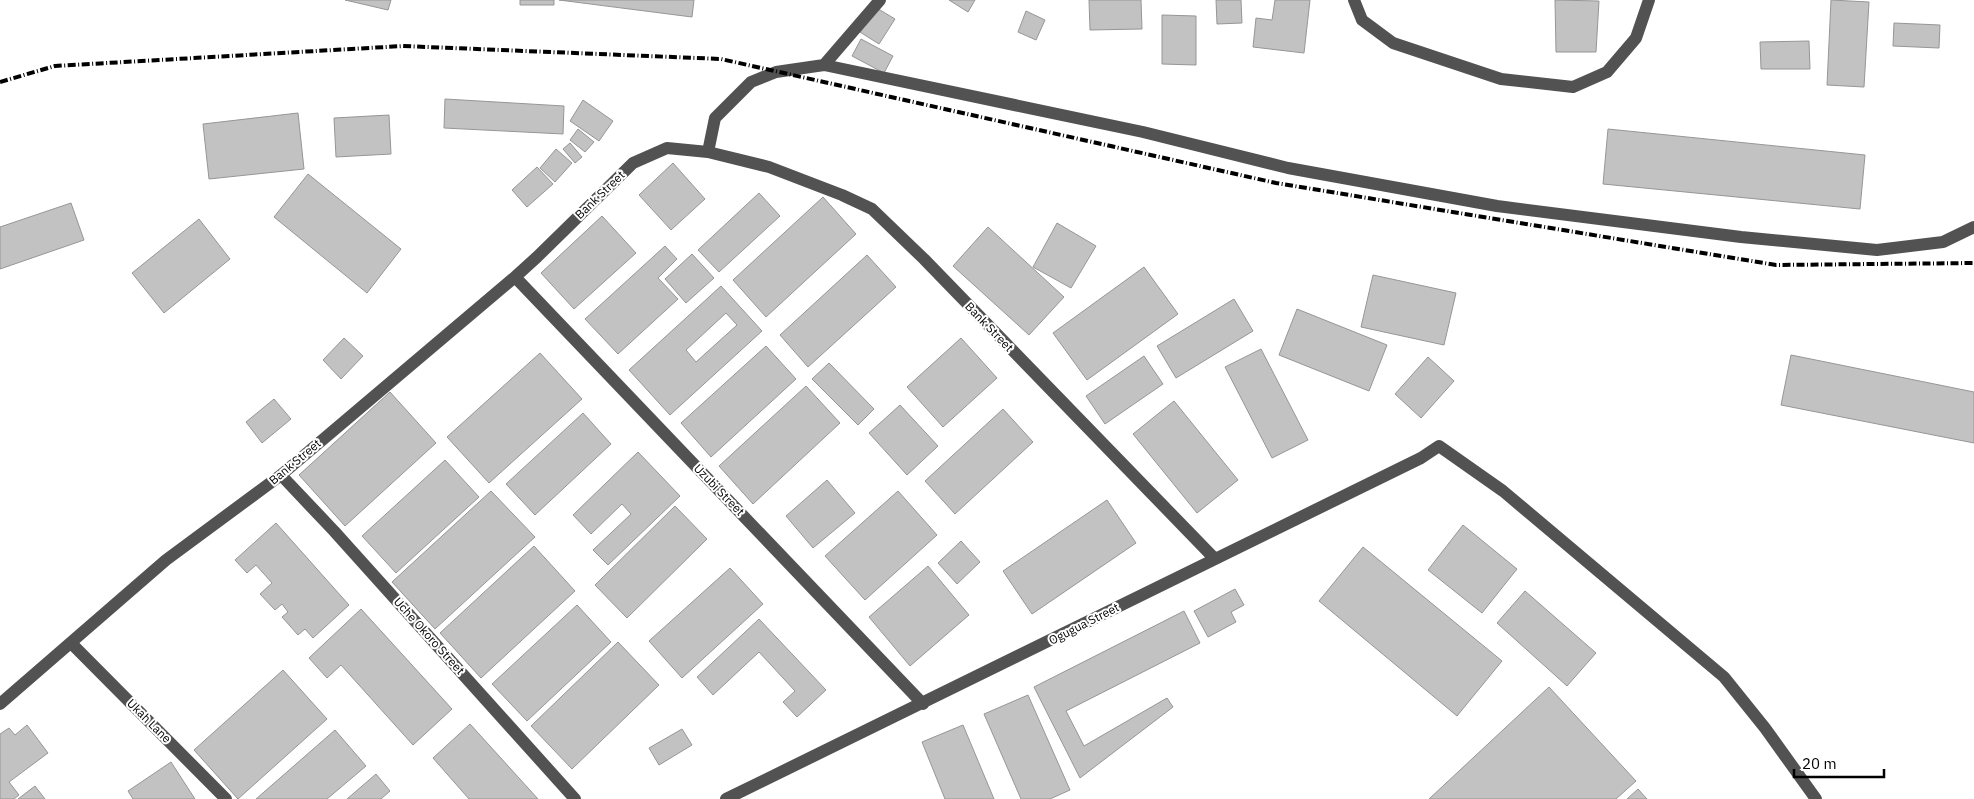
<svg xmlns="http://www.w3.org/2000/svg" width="1974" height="799" font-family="'IBM Plex Sans',sans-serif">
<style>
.building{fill:#c2c2c2;stroke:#969696;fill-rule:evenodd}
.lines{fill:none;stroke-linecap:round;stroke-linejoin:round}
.minor{stroke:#525252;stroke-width:12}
.rail{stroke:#000;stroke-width:4;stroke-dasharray:8 2.5 1 2.5;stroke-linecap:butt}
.labels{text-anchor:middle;stroke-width:4;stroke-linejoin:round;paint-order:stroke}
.street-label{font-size:12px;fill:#000;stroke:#fff}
</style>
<rect width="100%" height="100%" fill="#fff"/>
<path class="building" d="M345,0h46l-3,10z
M520,0h34v5h-34z
M559,0h135l-2,17z
M949,0h26l-7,12z
M1089,0h52l1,29 -52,1z
M1216,0h25l1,23 -25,1z
M1275,0h35l-6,53 -51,-6 3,-29 16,2z
M1555,0l44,1 -3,51h-40z
M1831,0l38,2 -5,85 -37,-2z
M875,7l20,12 -16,25 -19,-12z
M1026,11l19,9 -9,20 -18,-8z
M1162,15l34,1v49l-34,-1z
M1894,23l46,2 -1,23 -46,-2z
M861,39l32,17 -9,17 -32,-17z
M1809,41l1,28h-49l-1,-27z
M445,99l119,7 -1,28 -119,-6z
M583,100l30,21 -14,20 -29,-20z
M298,113l6,56 -95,10 -6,-55z
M389,115l2,39 -55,3 -2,-39z
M578,129l16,13 -9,10 -15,-12z
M1608,129l257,26 -5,54 -257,-25z
M570,143l12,14 -7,6 -12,-14z
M556,149l16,14 -17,19 -15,-14z
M673,163l32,36 -34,31 -32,-35z
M537,167l16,17 -26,23 -15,-17z
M308,174l93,75 -34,44 -93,-76z
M759,193l21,23 -61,56 -21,-22z
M823,197l33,37 -90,83 -33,-37z
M71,203l13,37 -84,29v-42z
M602,216l34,37 -62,56 -33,-36z
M199,219l31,40 -66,54 -32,-40z
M1057,223l39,23 -25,42 -38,-21z
M988,227l76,70 -35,38 -76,-69z
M665,246l12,13 -19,19 20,21 -60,55 -33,-35z
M692,254l22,24 -28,25 -21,-24z
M867,255l29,32 -88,80 -28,-32z
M1144,267l34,47 -91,66 -34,-47z
M1373,275l83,18 -12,52 -83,-18z
M721,286l41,45 -92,84 -41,-45zM726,313l11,12 -41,37 -10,-12z
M1234,299l19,32 -77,47 -19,-32z
M1297,309l90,36 -18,46 -90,-36z
M344,338l19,18 -22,23 -18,-19z
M961,338l36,40 -54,49 -36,-40z
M766,346l30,33 -85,78 -30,-34z
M1261,349l47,91 -36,18 -47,-91z
M540,353l42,46 -93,84 -42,-46z
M1791,355l183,37v51l-193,-38z
M1144,356l19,28 -58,40 -19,-28z
M1428,357l26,24 -33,37 -26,-24z
M829,363l45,46 -16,16 -46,-46z
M806,386l34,37 -87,81 -34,-38z
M390,392l46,51 -91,83 -46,-51z
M274,399l17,20 -29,24 -16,-21z
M1174,401l64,79 -41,33 -64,-79z
M900,405l38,41 -31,29 -38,-42z
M1003,409l30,33 -78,72 -30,-33z
M583,413l28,31 -76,71 -29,-31z
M638,452l42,44 -72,69 -15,-15 38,-36 -9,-10 -31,30 -18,-19z
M445,460l34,37 -83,76 -34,-37z
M827,480l28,33 -42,35 -27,-32z
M491,491l44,46 -100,92 -43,-47z
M898,491l39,44 -72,65 -40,-44z
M1107,500l29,43 -104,71 -29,-43z
M675,506l32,33 -80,79 -32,-33z
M276,523l73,82 -36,33 -8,-9 -7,6 -16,-18 6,-5 -6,-8 -7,6 -15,-16 12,-11 -16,-18 -9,8 -12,-13z
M1463,525l54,44 -35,44 -54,-43z
M961,541l19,21 -23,22 -19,-21z
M534,546l41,45 -94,87 -41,-45z
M1363,547l139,114 -45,55 -138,-115z
M928,566l41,49 -59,51 -41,-49z
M730,568l33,36 -81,74 -33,-37z
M1235,589l9,16 -13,7 5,10 -28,15 -14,-26z
M1525,591l71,62 -29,33 -70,-63z
M577,605l34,37 -84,79 -35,-37z
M361,609l91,100 -39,36 -72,-80 -14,13 -18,-20z
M1184,611l16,32 -134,68 18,35 83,-48 6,9 -93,71 -46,-91z
M759,619l67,71 -29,27 -14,-15 12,-11 -36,-39 -46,43 -16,-18z
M618,642l41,43 -87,84 -41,-43z
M283,670l44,49 -89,80 -44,-49z
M1549,687l87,94 -20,18h-187z
M1028,695l42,95 -20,9h-29l-37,-85z
M470,724l68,75h-69l-36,-41z
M27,725l21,28 -39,29 10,13 -5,4h-14v-65l9,-6 6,7z
M963,725l31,74h-49l-23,-57z
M682,729l10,16 -33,20 -10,-17z
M335,730l31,36 -39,33h-71z
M171,762l24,37h-62l-5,-8z
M376,774l14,17 -9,8h-34z
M35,786l10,13h-27z
M1638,789l9,10h-20z"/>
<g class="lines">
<path class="minor" d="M1354,0l8,20 31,23 108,36 72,8 34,-15 29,-34 13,-38
M824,65l319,67 145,36 209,38 244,31 136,13 66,-8 31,-15
M708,152l7,-34 36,-36 25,-10 48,-7 56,-65
M515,277l408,427
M281,475l53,56 241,268
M71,643l155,156
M0,704l166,-144 115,-85 234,-198 22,-20 96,-94 34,-15 41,4 61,15 73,28 30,14 52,50 290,299
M726,799c233,-112 463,-229 695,-341l18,-12 64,45 221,186 41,51 51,71"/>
<path class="rail" d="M0,82l55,-16 348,-20 318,13 555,124 500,82 198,-2"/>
</g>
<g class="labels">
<g class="street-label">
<text transform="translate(600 195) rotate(-44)" y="4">Bank Street</text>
<text transform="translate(989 327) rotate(46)" y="4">Bank Street</text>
<text transform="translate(295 462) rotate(-40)" y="4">Bank Street</text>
<text transform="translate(719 490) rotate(46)" y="4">Uzubi Street</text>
<text transform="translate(1084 624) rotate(-27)" y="4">Ogugua Street</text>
<text transform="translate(429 636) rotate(48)" y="4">Uche Okoro Street</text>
<text transform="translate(149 721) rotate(45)" y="4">Ukah Lane</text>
</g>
</g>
<path d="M1794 769v8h90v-8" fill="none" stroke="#000000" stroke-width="2.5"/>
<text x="1802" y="769" font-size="15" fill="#000000" stroke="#ffffff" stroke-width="4" paint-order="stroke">20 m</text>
</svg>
